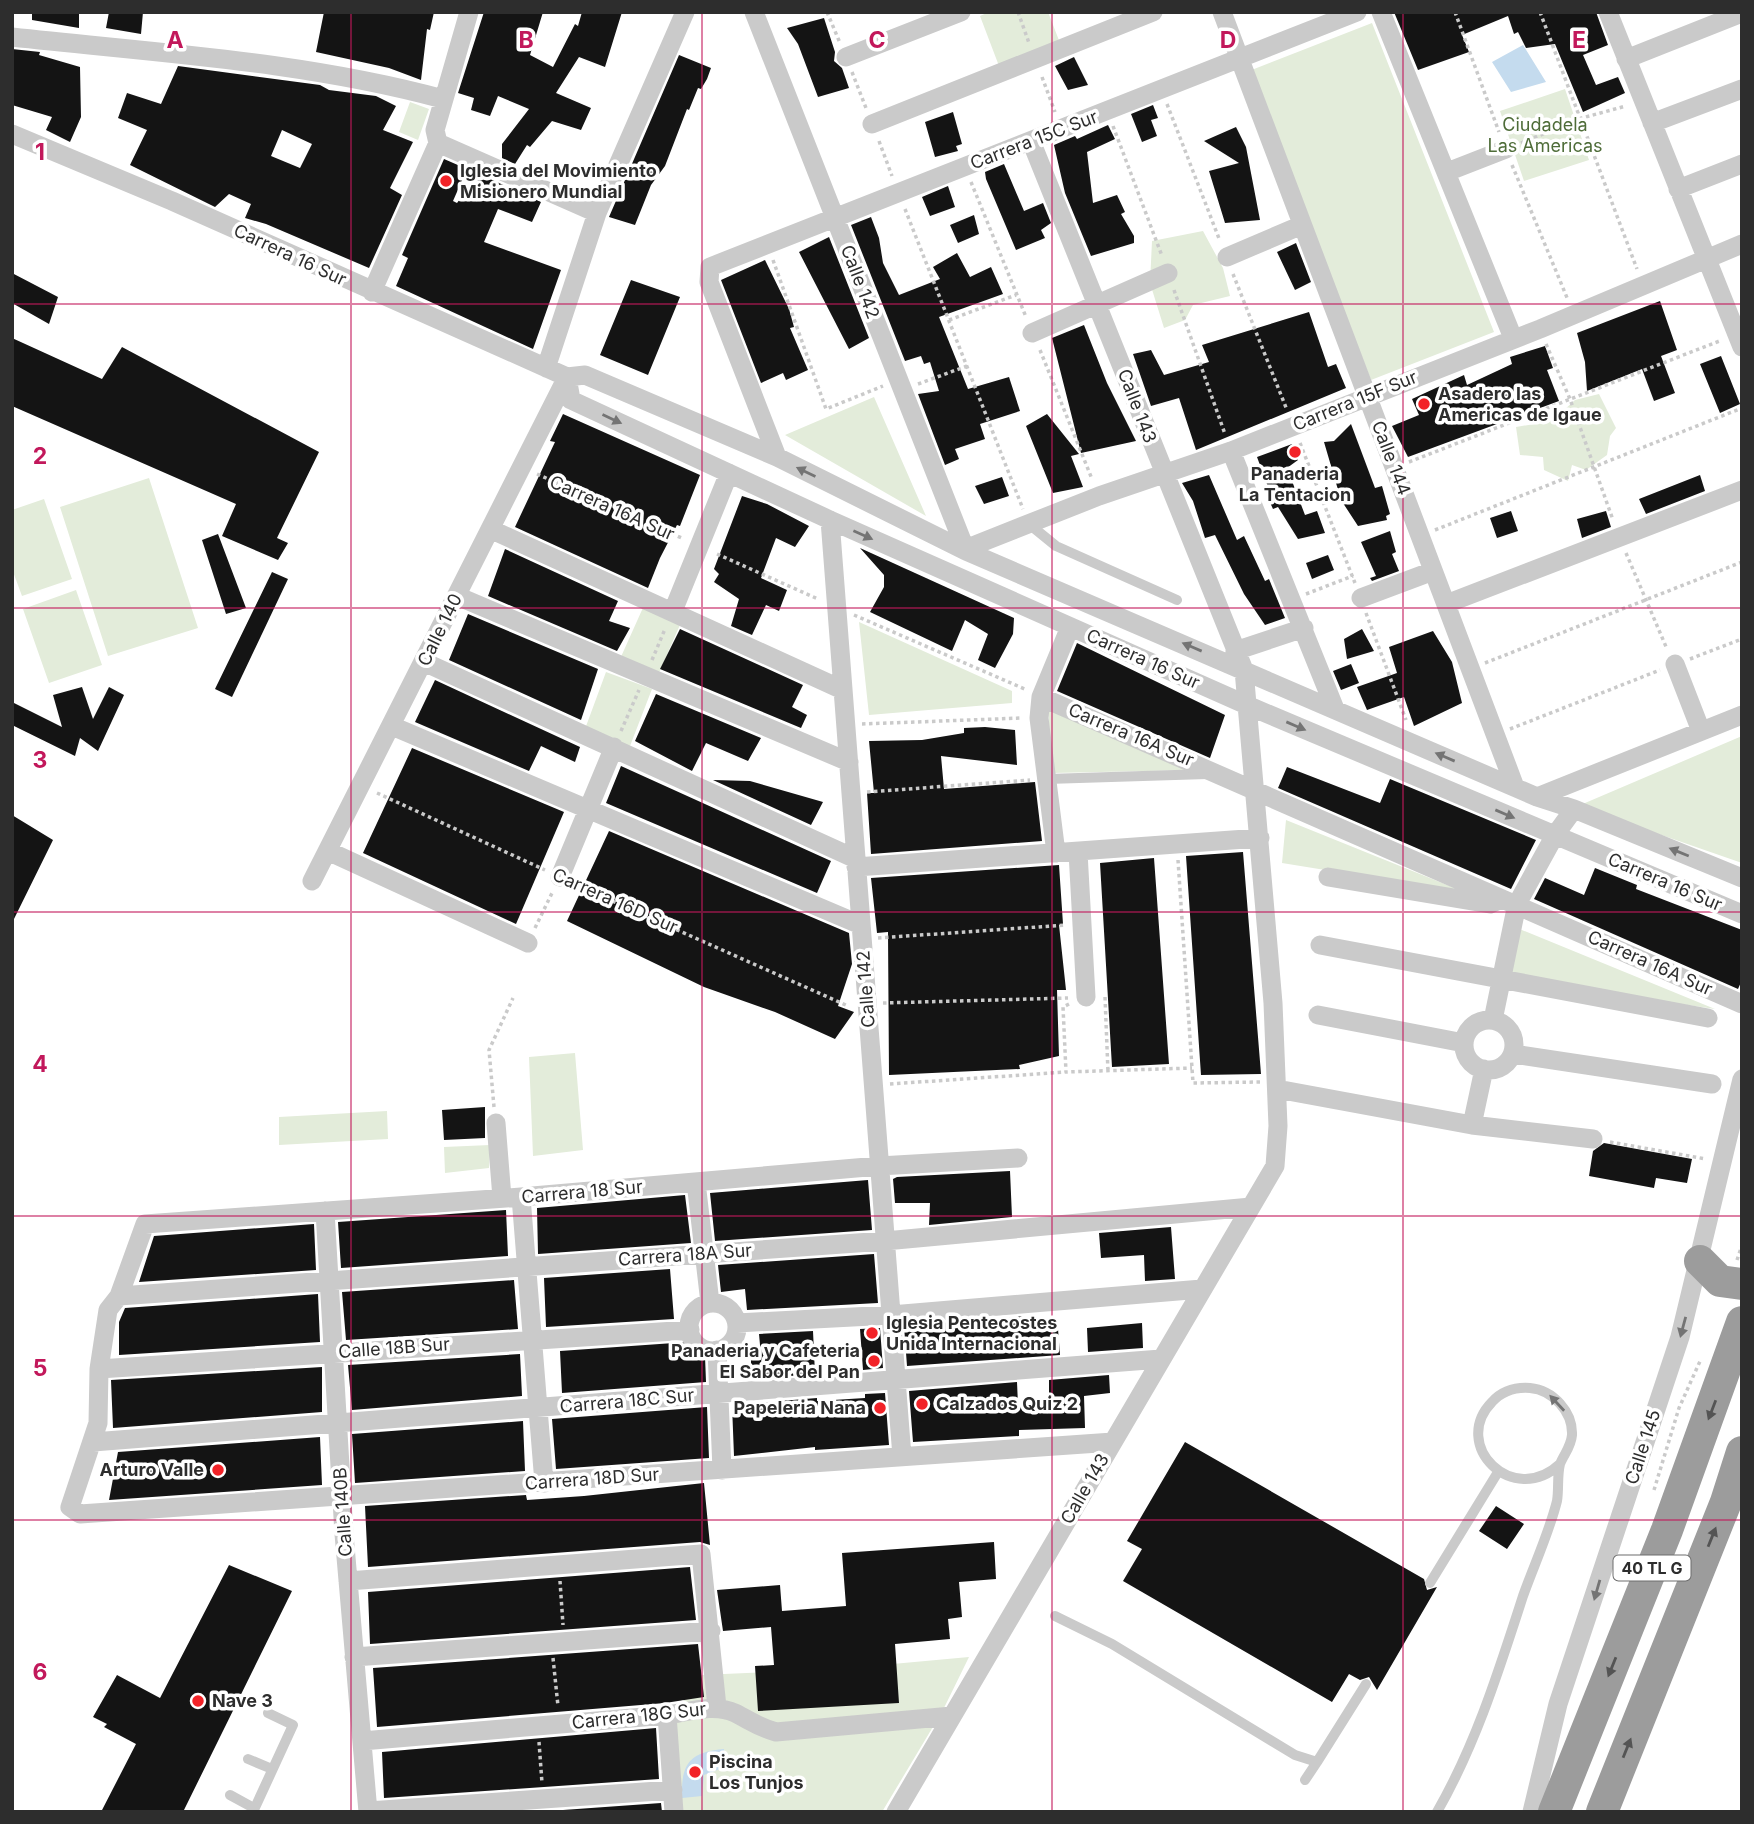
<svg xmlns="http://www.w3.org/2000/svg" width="1754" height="1824" font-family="Inter,sans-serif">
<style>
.green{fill:#e3ecda}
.water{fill:#c4dbee}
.building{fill:#141414;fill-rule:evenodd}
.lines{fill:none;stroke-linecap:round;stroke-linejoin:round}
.path{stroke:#cacaca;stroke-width:3.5;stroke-dasharray:3.5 3.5;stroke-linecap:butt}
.service{stroke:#cacaca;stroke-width:10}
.minor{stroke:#cacaca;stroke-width:19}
.trunk{stroke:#9c9c9c;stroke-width:32}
.oneway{fill:#747474}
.oneway2{fill:#545454}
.grid{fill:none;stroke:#c2185b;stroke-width:2;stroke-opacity:0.55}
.poi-dot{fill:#f22227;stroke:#fff;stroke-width:2.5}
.labels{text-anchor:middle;stroke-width:7;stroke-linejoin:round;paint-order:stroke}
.shield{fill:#fff;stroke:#6c6c6c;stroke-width:2}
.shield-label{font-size:16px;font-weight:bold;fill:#2d2d2d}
.park-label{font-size:18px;fill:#4e6c38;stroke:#fff}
.street-label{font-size:18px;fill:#2d2d2d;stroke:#fff}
.poi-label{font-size:18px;font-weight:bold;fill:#2d2d2d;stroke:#fff;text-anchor:start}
.grid-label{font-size:23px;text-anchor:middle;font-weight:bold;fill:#c2185b;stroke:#fff;stroke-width:7;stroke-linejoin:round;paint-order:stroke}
</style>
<rect width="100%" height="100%" fill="#fff"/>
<path class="green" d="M989,12h59l12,31 -61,23 -19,-50z
M1372,23l122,309 -123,48 -122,-309z
M1565,89l24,71 -65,21 -24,-70z
M410,102l19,7 -11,31 -19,-8z
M1203,231l20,37 7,28 -37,9 -8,15 -21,8 -14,-45 2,-42z
M1599,394l17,34 -6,8 -3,19 -21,15 -14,-5 -4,16 -24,-11 -1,-13 -23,-2 -4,-28 36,-6 23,-21z
M874,397l52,119 -141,-81z
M149,478l49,150 -90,28 -48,-149z
M44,499l28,80 -50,17 -10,-27v-59z
M76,590l26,75 -53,18 -26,-74z
M646,601l37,17 -25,57 -38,-16z
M859,622l153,69v12l-143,12z
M606,672l46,17 -22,57 -45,-17z
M1048,707l146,63 -142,3z
M1742,736v127l-164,-57z
M1286,820l181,73 -185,-30z
M1517,928l198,81 -213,-31z
M575,1053l8,97 -50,6 -4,-99z
M387,1111l1,28 -109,6v-28z
M490,1145l-1,23 -44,5 -1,-26z
M969,1657l-26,53 -61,102h-213l-5,-82 37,-55 137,-6z"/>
<path class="water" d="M1523,45l23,37 -35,10 -19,-30z
M724,1749l1,18 -21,8 -2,21 -20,2c-1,-34 7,-46 42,-49z"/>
<path class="building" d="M32,12h47v16l-47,-8z
M109,12h34l-2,22 -35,-6z
M324,12h110l-4,18 -3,-1 -6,51 -32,-12 -73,-16z
M484,12h59l-13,43 23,12 22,-43 3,2 4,-14h40l-17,55 -26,-10 -23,36 35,15 -10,22 -29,-9 -22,26 -3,-2 -12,19 -13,-6v-14l27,-35 -31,-13 -8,20 -19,-6 3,-12 -16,-5z
M1394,12h202l12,33 -25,10 13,30 22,-8 7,16 -42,19 -28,-68 -29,4 -8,-16 -4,2 -6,-18 -46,19 7,17 -51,18z
M824,18l11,34 -1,9 8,7 7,20 -31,9 -20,-53 -11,-16z
M12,49l28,3 -1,3 41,12 1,50 -11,25 -24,-12 6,-13 -40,-12z
M679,55l32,13 -4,11 -6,10 -3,-1 -9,22 -2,-1 -22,57 -14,19 -16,40 -26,-8z
M1074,57l14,28 -20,5 -13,-24z
M178,66l142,19 9,5 47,6 20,10 -13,24 30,12 -23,46 12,7 -33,73 -103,-44 -21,-6 6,-14 -22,-10 -14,13 -85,-42 17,-35 -29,-12 9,-25 34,11zM282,130l30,14 -12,24 -29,-12z
M1153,105l5,13 -7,2 6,16 -15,6 -11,-28z
M953,112l9,32 -6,2 2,5 -23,6 -10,-35z
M1108,125l7,14 -28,13 6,51 24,-8 8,17 -4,2 13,22v7l-43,13 -26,-63 -11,-48 21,-9 2,3z
M1236,127l10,20 14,73 -35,3 -16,-52 30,-8 -35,-22z
M444,159l23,10 -14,32 4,2 22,-29 62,28 -9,20 -34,-13 -14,33 77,28 -28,79 -137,-63 12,-28 -6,-3z
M1004,164l20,47 19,-8 8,20 -10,7 4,8 -29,12 -30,-71 -1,-7z
M948,186l7,21 -25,9 -8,-19z
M974,215l5,19 -21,9 -8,-18z
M871,217l8,21 4,25 16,32 41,-16 -7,-12 24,-14 13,24 21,-10 12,27 -64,23 29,72 41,-12 11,34 -40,13 5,15 -30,10 4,10 -14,6 -27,-71 21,-3 -9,-29 -6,2 -3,-8 -16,5 -54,-136z
M829,237l40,101 -20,11 -50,-97z
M1296,243l15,39 -16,8 -18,-38z
M765,260l24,49 5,18 -4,1 18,42 -22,10 -3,-7 -22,10 -40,-103z
M12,273l46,24 -9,27 -37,-21z
M631,280l49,17 -32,78 -48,-20z
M1660,301l17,49 -16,6 14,37 -21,8 -12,-32 -55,22 -2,-29 -8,-29z
M1309,312l19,55 8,-3 10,24 -150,62 -17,-52 -28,8 -18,-52 18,-4 13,25 45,-13 -7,-17z
M1084,325l23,58 29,58 -55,12 -29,-115z
M12,338l90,41 20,-32 197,105 -42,86 11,5 -10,17 -56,-24 14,-32 -224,-98z
M1545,346l8,22 -6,2 12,31 -151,56 -16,-31 27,-11 -7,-16 52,-24 3,10 45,-21 -2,-7z
M1721,356l19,48 -20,9 -20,-49z
M563,414l137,61 -20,51 -3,-1 -17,33 -12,30 -133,-61 40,-85 -5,-1z
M1047,414l32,40 -8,2 12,31 -30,6 -27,-67z
M1351,424l24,64 7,-2 8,28 -4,2 1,4 -29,6 -17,-26 -17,-58 10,-1z
M1292,444l6,16 -11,8 18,47 12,-4 8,22 -27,6 -20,-32 -5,2 -6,-13 4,-1 -14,-38z
M1209,475l28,65 7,-4 21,45 4,-2 16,39 -20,7 -21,-31 -29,-59 -10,3 -12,-37 -11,-18z
M1700,475l5,16 -59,23 -7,-15z
M1002,477l7,19 -25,8 -9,-18z
M742,496l25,8 42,22 -14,21 -19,-9 -15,40 26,12 -8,21 -13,-6 -14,30 -21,-9 8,-27 -25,-17 5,-8 -5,-5z
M1511,511l7,20 -21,7 -7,-20z
M1606,511l5,16 -29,11 -5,-19z
M1390,531l6,21 -4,2 7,17 -27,10 -2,-3 6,-2 -15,-34z
M218,534l28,74 -20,6 -24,-74z
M860,548l154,70 -1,16 -18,34 -17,-8 10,-26 -23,-14 -13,31 -82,-39 14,-25v-12z
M505,549l113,52 -9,20 21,7 -13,23 -129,-55z
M1328,555l6,15 -22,9 -6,-16z
M272,572l16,7 -56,118 -17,-8z
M468,614l130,55 -17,51 -132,-60z
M680,629l123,56 -11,22 15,8 -6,13 -141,-59z
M1362,629l12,22 -27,8 -3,-20z
M1433,631l19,31 10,41 -48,23 -10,-29 -37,13 -10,-23 40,-14 -8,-26z
M1077,643l148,72 -15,43 -153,-67z
M1351,664l8,19 -18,7 -8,-19z
M435,680l145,67 -5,15 -34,-16 -12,25 -114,-49z
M82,687l11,32 16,-32 15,8 -26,56 -18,-13 -5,18 -63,-31v-23l50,25 -9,-32z
M656,694l105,44 -13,23 -42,-18 -14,28 -57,-30z
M985,727l30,3 2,35 -76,-9 3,33 91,-7 7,59 -171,13 -4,-61h7l-5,-52 53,-1 42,-7v-5z
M412,748l152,64 -48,112 -153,-71z
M621,766l210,95 -14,32 -211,-90z
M1287,767l93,36 10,-24 146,61 -25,49 -233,-101z
M713,780l37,1 73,21 -12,23z
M12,815l41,25 -41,83z
M609,831l240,102 3,31 -14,42 16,6 -19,27 -60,-27 -71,-25 -137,-66z
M1243,852l18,222 -60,1 -15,-219z
M1154,858l15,206 -57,3 -12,-204z
M1059,865l4,59 -4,1 7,65h-9l2,66 -40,9 1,4 -131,6 -1,-143 -11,1 -6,-55z
M1595,868l42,17 -1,4 106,41v50l-4,9 -204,-90 11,-21 39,17z
M485,1107v31l-41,2 -2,-30z
M1604,1143l88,16 -5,24 -31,-5 -2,10 -65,-12 4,-25z
M1010,1171l2,46 -83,8 1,-22h-35l-2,-24 4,-2z
M868,1180l4,50 -157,11 -5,-48z
M685,1195l6,48 -153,11 -1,-46z
M506,1210l2,46 -167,12 -3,-46z
M314,1224l2,46 -177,12 15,-46z
M1171,1227l4,52 -30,2 -1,-26 -43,3 -2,-25z
M874,1254l4,49 -131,7 -2,-21 -24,3 -3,-27z
M670,1269l4,50 -128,8 -2,-49z
M514,1280l4,49 -172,11 -4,-48z
M318,1294l2,48 -201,13v-33l6,-14z
M1026,1316l1,14 31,-1 2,26 -153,11 -3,-40z
M1142,1323l1,25 -55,4 -1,-24z
M880,1328l3,40 -20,2 -3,-41z
M813,1331l2,43 -64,5v-22l10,-1 -2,-22z
M688,1342l17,14 1,26 -144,11 -2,-42z
M520,1354l2,42 -170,14 -4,-45z
M322,1367v45l-209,16 -2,-48z
M1109,1375l1,18 -26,3 1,32 -66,2v6l-106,6 -4,-51 108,-9 1,23h31v-25z
M885,1393l4,52 -74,5v-3l-81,9 -2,-51 85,-7v3l48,-3v-4z
M707,1407l2,51 -153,11 -4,-50z
M523,1421l2,50 -170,12 -3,-49z
M320,1437l2,48 -213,15 9,-48z
M1185,1442l239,137 3,11 10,-3 -60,103 -8,-13 -9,3 -11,-6 -17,28 -209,-121 19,-32 -15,-8z
M704,1483l6,62 -10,-3 -332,25 -3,-61 161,-11 1,5 57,-4z
M1496,1506l28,18 -17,25 -28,-18z
M994,1542l2,37 -37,3 3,35 -14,2 2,20 -55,5 4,59 -141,8 -3,-45 19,-1 -3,-38 -48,4 -6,-41 63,-5 2,26 64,-5 -4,-53z
M229,1565l63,26 -109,221h-82l35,-68 -32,-17 3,-3 -14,-7 24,-42 43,23z
M690,1567l6,53 -326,24 -2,-52z
M698,1644l6,53 -39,6 -288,24 -4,-59z
M656,1728l3,51 -275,19 -2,-46z
M661,1803l1,9h-127z"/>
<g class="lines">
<path class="path" d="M827,12l13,31
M1018,12l11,31
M1455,12l44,120
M1540,12l97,257
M852,72l14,36
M1042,77l13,35
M1167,104l53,137
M1113,126l49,130
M879,141l13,35
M1521,143l61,-25 44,-12
M1512,165l56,135
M971,182l55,135
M905,209l118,300
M773,260l53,149 57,-23
M1233,274l54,136
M1174,290l51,144
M949,320l67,-25
M1546,344l24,55 43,121
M1040,350l52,129
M918,384l49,-18
M1300,443l55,140
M1409,462l313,-122
M537,474l147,65
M1435,530l307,-122
M1626,553l41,96
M717,554l101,45
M1306,594l47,-18
M1366,613l40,107
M854,615l173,75
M1690,659l52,-20
M652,660l13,-31
M1485,663l257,-101
M862,724l160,-6
M1510,729l150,-59
M621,731l18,-41
M867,792l163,-12
M377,793l168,77
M1178,860l15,223 67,-1
M574,884l274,122
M535,928l18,-37
M878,938l188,-13
M1105,997l3,75
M883,1003l185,-5
M1069,1004l-6,3 3,65 126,-4
M890,1084l176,-12
M494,1107l-5,-57 24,-52
M1610,1142l96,17
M1737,1260l5,-15
M1654,1490l25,-82 22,-49
M560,1581l3,44
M553,1658l5,48
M539,1742l3,41"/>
<path class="service" d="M1029,524l27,22 121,54
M1047,779l160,-5
M1430,1583l68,-111
M1055,1616l57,28 183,111 22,7 49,-78
M248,1759l24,10
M1305,1780l12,-18
M230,1795l24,13
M253,1812l40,-87 -25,-12
M1437,1812c39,-68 62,-142 86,-216 11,-31 26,-63 34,-95 2,-12 0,-25 3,-37 4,-10 11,-17 12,-29 1,-23 -19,-45 -42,-47 -14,-1 -28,3 -38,14 -42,43 21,106 68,62"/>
<path class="minor" d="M754,12l212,539
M1222,12l293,775
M1381,12l132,326
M1608,12l134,335
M12,37c144,16 291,24 431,62
M846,57l115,-45
M1626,59l116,-46
M1652,123l90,-34
M872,124l281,-112
M12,134l160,67 395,176 18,-2 192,82 189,94 571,246 37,12 168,69
M438,143l159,70
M1447,172l59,-23
M1678,189l64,-25
M1227,257l75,-32
M372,292l66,-149 -3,-13 34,-118
M1032,333l136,-60
M546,368l51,-155 88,-201
M567,377l4,23 259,120 419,186 493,208
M1231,451l104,258
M777,457l-68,-175 1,-15 647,-255
M830,520l72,937
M490,529l353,161
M965,549l134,-53 132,-45 309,-122 202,-85
M457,596l392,166
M1361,598l72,-27
M1446,604l296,-114
M673,611l56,-138
M1235,651l69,-23
M424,662l432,197
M1675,664l26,67
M1041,697l701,307
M392,726l469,199
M1537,797l205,-82
M330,852l198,91
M1078,852l8,145
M1056,853l-17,-135 2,-21 29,-70
M856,867l404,-29
M560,877l54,-130
M1328,877l162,27 11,-5
M312,881l255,-504
M1320,945l388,73
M1318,1015l146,28
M1493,1020l24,-116 38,-69 19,-26
M1464 1045a25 25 0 1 1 50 0a25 25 0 1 1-50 0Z
M1513,1054l199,30
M1277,1089l195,36 121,14
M496,1123l6,75
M1472,1125l12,-56
M1018,1158l-139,8 -358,31 -376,27 -26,72 -11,14 -9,59 -1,54 -28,84 10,7 1033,-72
M696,1182l14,121
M521,1197l23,286
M325,1211l19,323 24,278
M119,1296l766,-55 366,-34
M689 1327a24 24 0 1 1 48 0a24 24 0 1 1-48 0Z
M737,1323l154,-8 311,-26
M717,1350l5,120
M99,1369l591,-39
M93,1442l1068,-83
M348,1581l353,-27 16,153
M354,1657l357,-26
M667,1715l7,97
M362,1741l305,-26c21,-3 48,-12 68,-2 16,8 23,14 41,19l176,-16
M368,1811l305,-21
M896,1812l379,-646 3,-40 -5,-123 -29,-333 -213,-529
M1532,1812l26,-108 122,-367 62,-258"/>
<path class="trunk" d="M1700,1261l20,20 22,3
M1554,1812l113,-282 75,-208
M1602,1812l124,-310 16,-50"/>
</g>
<defs><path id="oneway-solid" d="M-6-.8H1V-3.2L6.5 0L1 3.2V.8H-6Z" transform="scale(1.75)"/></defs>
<g class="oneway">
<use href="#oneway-solid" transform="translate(612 419) rotate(25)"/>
<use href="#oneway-solid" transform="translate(806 472) rotate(-154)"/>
<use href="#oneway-solid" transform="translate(863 535) rotate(24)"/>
<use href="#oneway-solid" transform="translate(1192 647) rotate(-157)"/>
<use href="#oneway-solid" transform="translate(1296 726) rotate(23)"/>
<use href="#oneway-solid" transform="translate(1445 757) rotate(-157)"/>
<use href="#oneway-solid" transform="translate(1505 814) rotate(23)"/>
<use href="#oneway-solid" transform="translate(1679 852) rotate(-158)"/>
<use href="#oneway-solid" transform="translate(1683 1327) rotate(105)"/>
<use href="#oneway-solid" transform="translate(1557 1403) rotate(-133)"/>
<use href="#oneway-solid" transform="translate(1597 1590) rotate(106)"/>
</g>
<g class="oneway2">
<use href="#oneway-solid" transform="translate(1712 1410) rotate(111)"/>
<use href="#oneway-solid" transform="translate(1712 1537) rotate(-68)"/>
<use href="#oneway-solid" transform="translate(1612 1667) rotate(112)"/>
<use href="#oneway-solid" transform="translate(1627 1748) rotate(-68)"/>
</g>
<path class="grid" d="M351,12v1800M702,12v1800M1052,12v1800M1403,12v1800M12,304h1730M12,608h1730M12,912h1730M12,1216h1730M12,1520h1730"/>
<g class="poi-dot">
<circle cx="446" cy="181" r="7"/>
<circle cx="1424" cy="404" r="7"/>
<circle cx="1295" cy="452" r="7"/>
<circle cx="872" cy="1333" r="7"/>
<circle cx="874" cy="1361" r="7"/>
<circle cx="922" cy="1404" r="7"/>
<circle cx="880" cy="1408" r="7"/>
<circle cx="218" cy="1470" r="7"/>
<circle cx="198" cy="1701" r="7"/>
<circle cx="695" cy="1772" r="7"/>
</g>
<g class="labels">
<rect class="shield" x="1613.5" y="1555.5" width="77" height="25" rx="5"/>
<g class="shield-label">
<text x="1652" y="1574">40 TL G</text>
</g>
<g class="park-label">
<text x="1545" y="131">Ciudadela<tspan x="1545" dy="21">Las Americas</tspan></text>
</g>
<g class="street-label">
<text transform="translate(1034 140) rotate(-21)" y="6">Carrera 15C Sur</text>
<text transform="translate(290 255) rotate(25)" y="6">Carrera 16 Sur</text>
<text transform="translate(860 282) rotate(69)" y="6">Calle 142</text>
<text transform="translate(1355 401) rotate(-22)" y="6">Carrera 15F Sur</text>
<text transform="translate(1137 406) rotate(69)" y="6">Calle 143</text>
<text transform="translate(1391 458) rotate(69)" y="6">Calle 144</text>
<text transform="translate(612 508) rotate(24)" y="6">Carrera 16A Sur</text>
<text transform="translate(440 630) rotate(-64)" y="6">Calle 140</text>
<text transform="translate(1143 659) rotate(24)" y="6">Carrera 16 Sur</text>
<text transform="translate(1131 735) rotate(23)" y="6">Carrera 16A Sur</text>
<text transform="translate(1665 882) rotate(23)" y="6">Carrera 16 Sur</text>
<text transform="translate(615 901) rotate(24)" y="6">Carrera 16D Sur</text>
<text transform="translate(1650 963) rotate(24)" y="6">Carrera 16A Sur</text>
<text transform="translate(866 989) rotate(-94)" y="6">Calle 142</text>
<text transform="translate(582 1192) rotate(-5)" y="6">Carrera 18 Sur</text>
<text transform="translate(685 1255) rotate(-4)" y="6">Carrera 18A Sur</text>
<text transform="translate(394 1348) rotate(-4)" y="6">Calle 18B Sur</text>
<text transform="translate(627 1401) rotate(-5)" y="6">Carrera 18C Sur</text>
<text transform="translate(1643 1447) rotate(-72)" y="6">Calle 145</text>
<text transform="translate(592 1479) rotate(-4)" y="6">Carrera 18D Sur</text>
<text transform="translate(1085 1489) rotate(-60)" y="6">Calle 143</text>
<text transform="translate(343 1512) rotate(-94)" y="6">Calle 140B</text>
<text transform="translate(639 1716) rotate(-6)" y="6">Carrera 18G Sur</text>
</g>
<g class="poi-label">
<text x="460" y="177">Iglesia del Movimiento<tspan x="460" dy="21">Misionero Mundial</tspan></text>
<text x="1438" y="400">Asadero las<tspan x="1438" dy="21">Americas de Igaue</tspan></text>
<text x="1295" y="480" text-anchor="middle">Panaderia<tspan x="1295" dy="21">La Tentacion</tspan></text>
<text x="886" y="1329">Iglesia Pentecostes<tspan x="886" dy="21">Unida Internacional</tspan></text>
<text x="860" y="1357" text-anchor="end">Panaderia y Cafeteria<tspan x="860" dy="21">El Sabor del Pan</tspan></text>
<text x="936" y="1410">Calzados Quiz 2</text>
<text x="866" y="1414" text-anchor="end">Papeleria Nana</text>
<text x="204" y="1476" text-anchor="end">Arturo Valle</text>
<text x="212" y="1707">Nave 3</text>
<text x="709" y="1768">Piscina<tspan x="709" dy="21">Los Tunjos</tspan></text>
</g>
</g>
<g class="grid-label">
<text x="175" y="48">A</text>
<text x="526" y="48">B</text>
<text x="877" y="48">C</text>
<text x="1228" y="48">D</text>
<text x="1579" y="48">E</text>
<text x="40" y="160">1</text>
<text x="40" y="464">2</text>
<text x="40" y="768">3</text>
<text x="40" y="1072">4</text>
<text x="40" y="1376">5</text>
<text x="40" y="1680">6</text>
</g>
<rect width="1754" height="1824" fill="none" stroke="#2d2d2d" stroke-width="28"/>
</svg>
